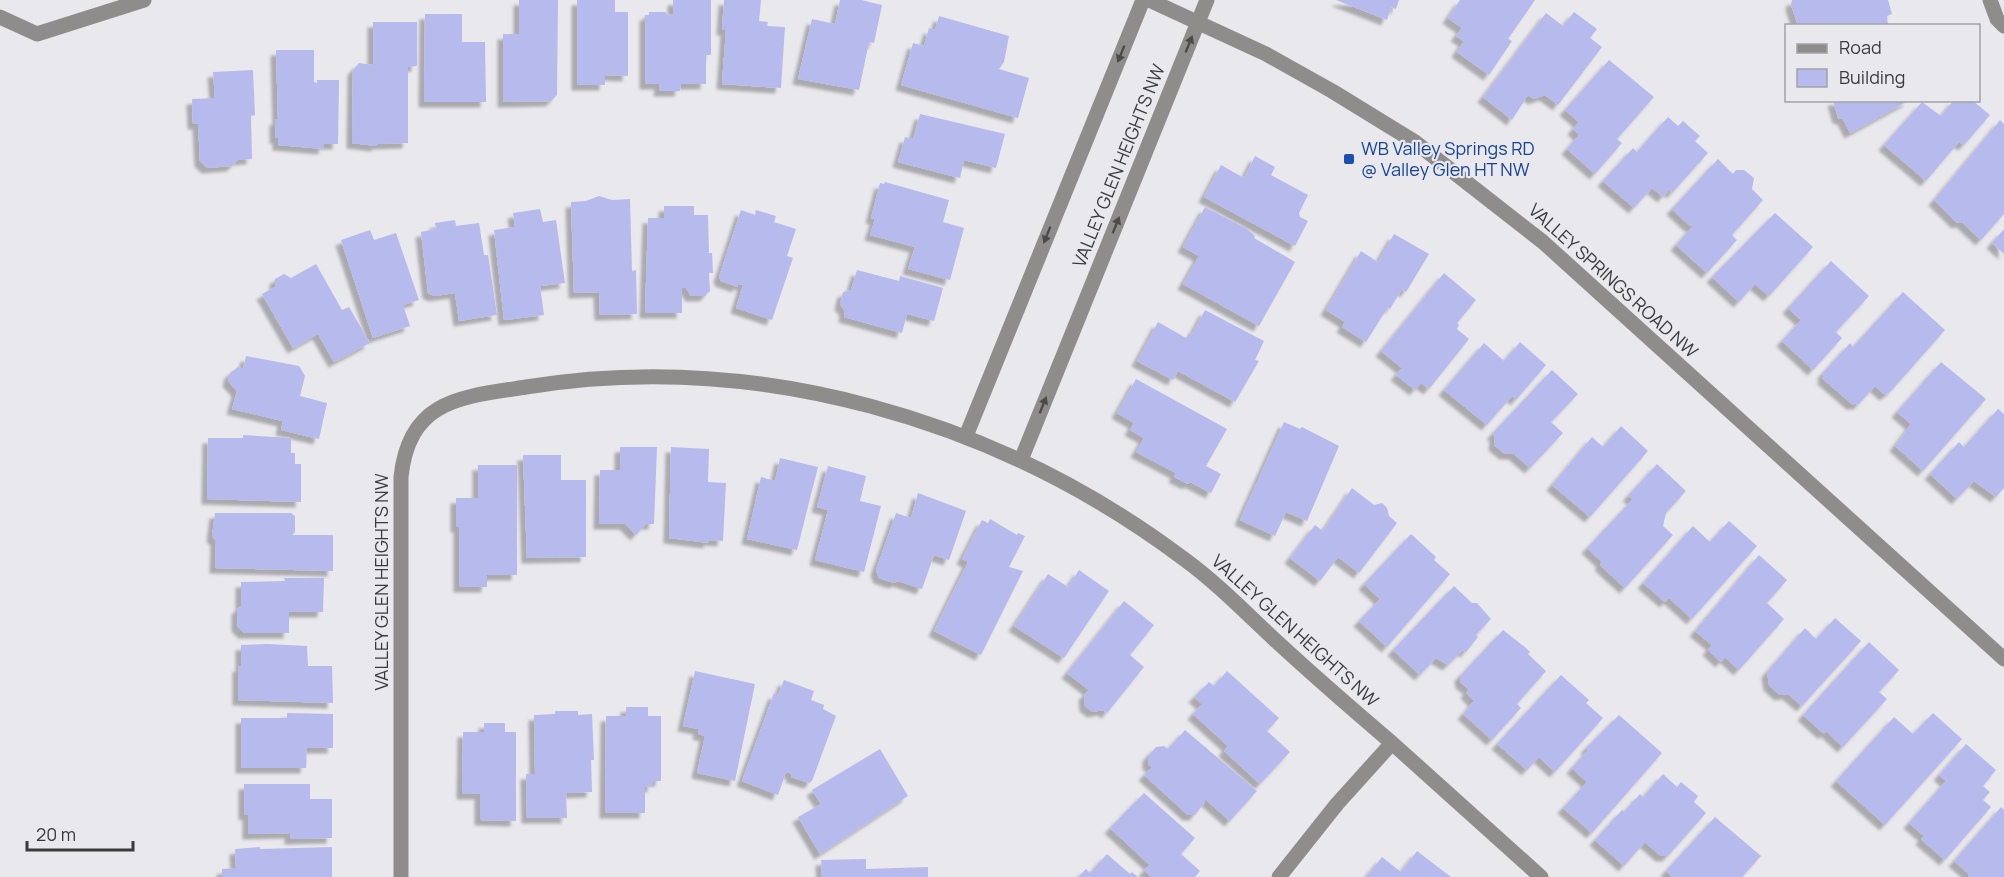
<svg xmlns="http://www.w3.org/2000/svg" width="2004" height="877" font-family="Manrope,sans-serif">
<style>
.building{fill:#b7baec;filter:url(#shadow)}
.lines{fill:none;stroke-linecap:round;stroke-linejoin:round}
.minor{stroke:#8f8d8c;stroke-width:15}
.oneway{fill:#4b4b4c}
.transit-dot{fill:#1a4fb4;stroke:#e8e8ed;stroke-width:2}
.labels{text-anchor:middle;stroke-width:4.5;stroke-linejoin:round;paint-order:stroke}
.transit-label{font-size:18px;fill:#164399;stroke:#e8e8ed;text-anchor:start}
.street-label{font-size:18px;fill:#3a3a3c;stroke:#e8e8ed}
</style>
<defs>
<filter id="shadow"><feDropShadow dx="-5.5" dy="5.5" stdDeviation="1.5" flood-color="#0004"/></filter>
</defs>
<rect width="100%" height="100%" fill="#e8e8ed"/>
<path class="building" d="M519,0h39l-1,95 -6,6 -48,1v-68h16z
M577,0h38v12h13v64l-23,-1v10h-28z
M673,0h38v55h-5v29h-25l-1,7h-21l1,-7h-15v-69h4v-3h17v2l7,1z
M724,0h37l-2,21 9,1 -1,4 18,1 -4,61 -59,-4 4,-54h-4z
M840,0h21l21,5 -8,38 -5,-1 -10,48 -61,-11 14,-60 23,5z
M1336,0h63l-3,9 -5,-2 -4,13z
M1460,0h75l-27,39 4,2 -23,34 -32,-23 7,-11 -8,-5 6,-8 -14,-10z
M1792,0h96l4,14 -5,2 1,10h-90l-7,-21z
M1574,12l23,17 -7,9 12,9 -44,58 -13,-10 -11,4 -6,-4 -16,25 -29,-23 63,-84 17,13z
M425,14h37v28h23l1,60h-62z
M939,16l70,20 -5,26 -5,7 30,9 -11,40 -117,-33 12,-42 11,3 5,-18 6,2z
M373,22h44v44l-9,1v76l-30,1 -2,2 -24,-3 1,-73 6,-7 14,2z
M276,50h38v32l3,1v-3h22l-1,64h-14v5l-46,-4v-7h-3v-18l3,-1z
M1609,60l45,37 -37,42 5,4 -27,31 -28,-25 12,-14 -6,-6 6,-7 -14,-12z
M253,70l2,45 -4,1 1,43 -14,1 -6,6 -25,2 -7,-7 -2,-37h-5l-1,-25 23,-1 -2,-26z
M1833,100h77l-60,33 -7,-14 -5,-1z
M1954,100h18l18,15 -26,30 -5,-3 -33,39 -42,-36 38,-43 19,14z
M920,114l85,20 -9,34 -32,-8 -4,18 -62,-16 7,-25 8,2z
M1668,117l10,9 5,-5 17,15 -5,5 13,12 -36,40 -3,-3 -6,7 -11,-9 -18,20 -31,-27 30,-33 4,4z
M2000,120l4,4v90l-23,26 -19,-18 -5,1 -23,-23z
M1255,156l20,11 -4,8 37,20 -9,18 1,4 8,4 -13,25 -91,-49 17,-32 23,13z
M1718,159l15,15 3,-4h8l10,8 -2,11 11,11 -31,35 5,5 -30,33 -31,-28 17,-19h-3l-18,-17z
M885,182l64,18 -6,22 21,6 -14,52 -42,-11 7,-22 -45,-12 5,-16 -4,-1 9,-35 4,1z
M599,196l13,4 18,-1 2,72 4,-1 1,44 -37,1 -1,-23 -25,1 -3,-91 15,-1z
M664,206h30v9h14l1,38h3l1,20h-4l1,18 -5,5h-14l-5,-8h-4v25h-37l3,-95h16z
M1205,207l41,21 9,8 -1,2 41,24 -36,64 -76,-42 16,-28 -16,-9z
M540,209l3,13 13,-2 9,63 -25,3 4,29 -40,5 -10,-90 21,-3 -2,-14z
M741,210l14,5 1,-5 20,6 -2,6 22,7 -9,27 6,2 -21,62 -36,-12 7,-23 -5,-1v3l-17,-6 -2,-4z
M1775,213l38,34 -44,49 -14,-12 -16,18 -27,-25z
M455,220l1,6 23,-3 5,32h4l9,60 -38,6 -4,-28 -21,3 -6,-3 -7,-61 15,-3 -1,-6z
M2004,229v25l-12,-11z
M370,230l4,10 22,-7 23,67 -16,5 7,21 -37,12 -32,-98z
M1394,234l35,20 -23,38 -4,-3 -12,20 -2,-2 -22,35 -24,-15 3,-5 -19,-12 35,-59 17,11z
M1831,261l38,35 -33,36 6,6 -29,32 -31,-29 19,-21 -13,-12z
M316,264l26,46 7,-3 21,36 -36,19 -16,-28 -25,14 -31,-54 13,-7v-8l9,-5 7,4z
M857,270l42,11 1,-5 43,12 -9,33 -27,-7 -5,19 -58,-16 1,-6 -5,-7 3,-12 8,-2z
M1444,273l32,27 -19,23 2,2 -2,4 12,10 -40,50 -8,-6 -6,7 -19,-15 6,-7 -21,-17z
M1903,292l42,38 -54,61 -6,4 -10,-9 -17,19 -3,-2 -2,2 -31,-27 3,-2 -3,-2 28,-31 3,4z
M1205,310l59,31 -9,19 4,1 -24,41 -57,-31 -5,9 -36,-19 21,-39 28,16 3,-5 3,1z
M1520,342l26,23 -30,35 -4,-4 -25,29 -43,-35 40,-47 20,18z
M246,356l53,10 6,10 -5,20 27,7 -8,36 -38,-9 2,-9 -51,-12 5,-18 -9,-10 2,-8 8,-6 5,2z
M1941,362l45,37 -63,72 -28,-25 16,-22 -14,-12z
M1552,370l26,24 -27,28 12,11 -33,35 -16,-14h-9l-11,-9 1,-9 -3,-2z
M1136,379l91,50 -21,37 15,8 -10,19 -21,-11 -2,2 -14,-7 2,-4 -40,-21 8,-14 -14,-8 4,-7 -17,-10z
M1998,409l6,5v74l-8,9 -22,-16 -17,18 -27,-25 29,-32 5,5z
M1284,422l16,7 2,-2 37,19 -32,75 -21,-9 -11,24 -35,-16z
M1621,426l27,25 -58,66 -38,-32 40,-48 11,10z
M243,435l48,3v15h4v11h6v38l-94,-3 1,-61h35z
M620,447h37l-3,77h-8l-10,11 -11,-11h-26l1,-54h20z
M671,447l38,2 -1,33 18,1 -3,58 -14,-1v3l-40,-5z
M523,455h38v25h25v77l-59,1z
M780,458l38,9 -21,83 -50,-11 14,-62 14,4z
M1657,464l29,27 -20,22 -3,13 10,9 -48,53 -25,-23 2,-3 -15,-14 46,-49 -5,-3z
M478,465h39v110h-30v12h-28v-60h-3v-29h22z
M828,466l38,10 -6,25 21,5 -17,66 -49,-12 13,-50 -11,-3z
M1352,488l22,17 8,-2 5,5 2,8 8,7 -38,50 -21,-16 -18,24 -30,-23 25,-33 8,6z
M918,493l48,18 -17,49 -15,-5 -12,34 -24,-8 -4,2 -15,-5 -3,-8 20,-57 15,5z
M215,513h76l4,3v16l-3,3h41v36l-118,-3 1,-28 -4,-3z
M990,519l27,16 1,-2 7,3 -16,31 14,4 -42,84 -47,-24 34,-69 -6,-3 20,-39 6,3z
M1729,521l28,25 -65,73 -23,-21 -4,4 -22,-19 50,-57 17,16z
M1411,534l25,23 -2,3 16,14 -63,73 -28,-26 21,-22 -16,-15z
M1759,555l28,25 -20,23 17,16 -45,51 -14,-13 -4,5 -13,-12 4,-5 -17,-14z
M1079,570l30,21 -45,67 -50,-32 34,-52 20,13z
M284,578h40l-1,34h-34v21h-45l-7,-7v-17l4,-3v-24l44,-1z
M1454,586l18,17h5l14,16 -15,16 2,2 -12,15 -3,-2 -15,15 -12,-7 -16,17 -27,-25z
M1124,601l30,24 -24,30 14,12 -37,46 -4,-3 -10,2 -8,-6 -1,-11 5,-5 -22,-17z
M1835,618l26,23 -59,65 -14,-12 -8,1 -11,-10 -2,-13 38,-44 11,11z
M1503,630l23,18 4,4 -2,2 18,17 -29,33 4,4 -29,32 -29,-26 11,-13 -8,-8 3,-4 -8,-6 -1,-7z
M1869,642l30,28 -20,22 8,7 -44,48 -17,-16 -2,3 -21,-19z
M267,644l40,2 1,20h24l1,37 -95,-3v-34l3,1v-22z
M695,671l60,13 -20,97 -38,-8 8,-37 -7,-2 1,-5 -16,-3z
M1227,671l52,47 -12,13 23,21 -30,32 -36,-33 4,-5 -35,-32 9,-10 -8,-7 15,-15 5,4z
M1561,675l28,25 -3,3 17,15 -48,54 -16,-15 -12,13 -30,-26z
M784,680l30,11 -3,9 13,5 -1,4 13,7 -24,65 -3,2 -18,-6 1,-3 -6,-2 -8,23 -36,-14 32,-88 4,2z
M626,707h22v9h13v65h-8v6l-8,-1v27h-40l1,-97h20z
M555,711h23v4l14,-1 2,46h-3l1,32 -26,1 1,25h-40l-1,-44h9l-1,-59 21,-1z
M287,713l46,1v34h-26l-1,20h-65v-50h46z
M1933,713l29,26 -77,86 -49,-44 58,-64 19,17z
M1619,715l43,38 -70,80 -29,-25 24,-26 -15,-14 16,-18 -2,-2z
M484,723h21v9h11v89l-36,-1v-26h-18l1,-62h21z
M1185,730l72,61 -27,30 -25,-22v3l-10,13h-7l-44,-40 8,-8 -4,-3v-8l8,-9 8,-1 4,3z
M1966,744l30,26 -13,16 7,6 -7,8 8,7 -46,53 -21,-18 -3,-3 3,-3 -15,-13 37,-42 -7,-6z
M880,749l28,47 -88,58 -22,-37 23,-13 -9,-14z
M1663,774l14,13 4,-5 17,14 -4,6 12,11 -38,43h-7l-16,-14 -21,24 -29,-26 27,-30 2,2 16,-18 3,3z
M244,784h66v15h22v39l-42,1v-6l-42,1v-20l-4,1z
M1144,793l51,45 -14,16 19,17 -5,6h-44l-7,-7 6,-5 -40,-37z
M2001,807l3,3v67h-36l1,-3 -15,-13z
M1715,817l46,39 -19,21h-70l-6,-6z
M260,847v2l72,-2v30h-110v-8l14,-1 -1,-19z
M1417,851l34,26h-85l16,-20 19,15z
M1107,854l23,20 2,-2 6,5h-60l8,-8 4,4z
M866,859v10l62,-2v10h-106l-1,-17z"/>
<g class="lines">
<path class="minor" d="M1149,0l117,54 66,37 83,51 128,100 461,417
M1990,0l7,19 7,7
M0,17l37,17 107,-34
M966,436l177,-436
M1021,460l186,-460
M1392,743l149,134
M401,877v-400c8,-78 61,-80 125,-90 231,-38 473,33 658,172 33,24 61,53 91,81 38,35 77,69 117,103l-55,61 -58,73"/>
</g>
<defs><path id="oneway-solid" d="M-6-.8H1V-3.2L6.5 0L1 3.2V.8H-6Z" transform="scale(1.5)"/></defs>
<g class="oneway">
<use href="#oneway-solid" transform="translate(1189 44) rotate(-68)"/>
<use href="#oneway-solid" transform="translate(1121 54) rotate(112)"/>
<use href="#oneway-solid" transform="translate(1116 225) rotate(-68)"/>
<use href="#oneway-solid" transform="translate(1047 235) rotate(112)"/>
<use href="#oneway-solid" transform="translate(1043 405) rotate(-68)"/>
</g>
<rect class="transit-dot" x="1343" y="153" width="12" height="12" rx="3"/>
<g class="labels">
<g class="transit-label">
<text x="1361" y="155">WB Valley Springs RD<tspan x="1361" dy="21">@ Valley Glen HT NW</tspan></text>
</g>
<g class="street-label">
<text transform="translate(1119 166) rotate(-68)" y="6">VALLEY GLEN HEIGHTS NW</text>
<text transform="translate(1613 281) rotate(42)" y="6">VALLEY SPRINGS ROAD NW</text>
<text transform="translate(382 582) rotate(-90)" y="6">VALLEY GLEN HEIGHTS NW</text>
<text transform="translate(1295 631) rotate(42)" y="6">VALLEY GLEN HEIGHTS NW</text>
</g>
</g>
<rect x="1785" y="24" width="195" height="78" fill="#e8e8ed" stroke="#a2a2a6" stroke-width="1.5"/>
<rect x="1797" y="44" width="30" height="9" fill="#8f8d8c" stroke="#a2a2a6" stroke-width="1.5"/>
<text x="1839" y="54" font-size="18" fill="#3a3a3c">Road</text>
<rect x="1797" y="69" width="30" height="18" fill="#b7baec" stroke="#a2a2a6" stroke-width="1.5"/>
<text x="1839" y="84" font-size="18" fill="#3a3a3c">Building</text>
<path d="M27 841v9h106v-9" fill="none" stroke="#3a3a3c" stroke-width="3"/>
<text x="36" y="841" font-size="18" fill="#3a3a3c" stroke="#e8e8ed" stroke-width="4.5" paint-order="stroke">20 m</text>
</svg>
